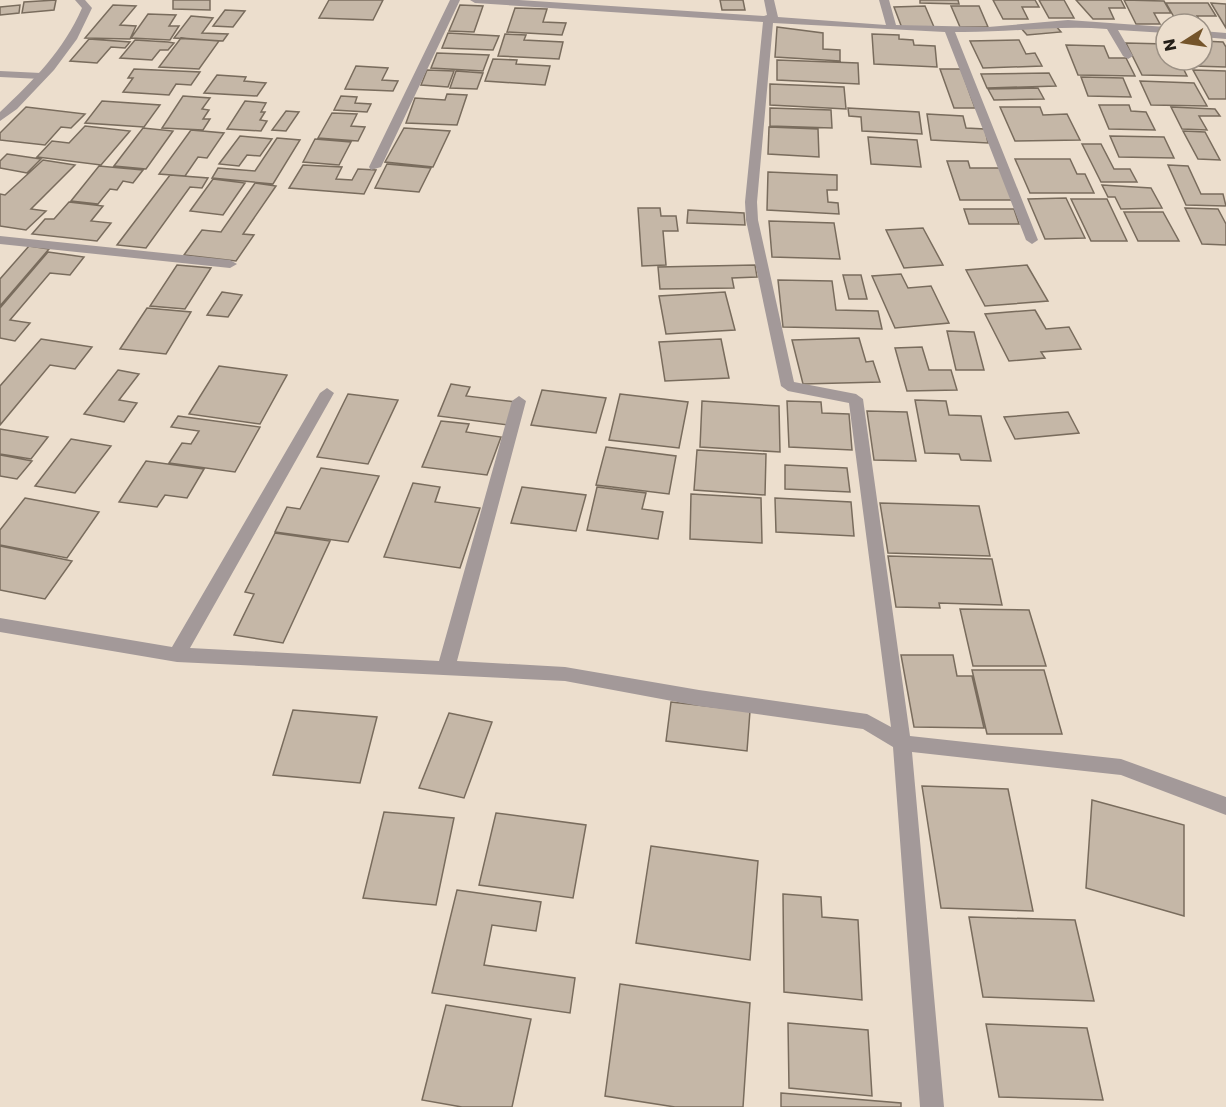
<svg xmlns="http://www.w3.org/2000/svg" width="1226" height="1107" font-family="Poppins,sans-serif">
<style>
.building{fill:#c5b7a7;stroke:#796c5d;stroke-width:1.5}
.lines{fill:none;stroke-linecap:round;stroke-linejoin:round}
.service{fill:#a39999;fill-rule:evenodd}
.minor{fill:#a39999;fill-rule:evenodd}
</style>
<rect width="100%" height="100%" fill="#ecdecd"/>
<path class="building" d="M56,0l-2,10 -32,3 2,-11z
M173,0h37v10l-37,-1z
M329,0h54l-10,20 -54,-2z
M720,0h23l2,10h-23z
M920,0h38l1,4 -39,-1z
M993,0h42l4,7h-17l6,12h-25z
M1039,0h25l10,18h-25z
M1076,0h45l4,8h-16l5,11h-21z
M1124,0l40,1 7,12h-17l6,11h-24z
M1166,3h42l8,13h-19l5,8h-24z
M1211,3l15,1v24z
M20,5l-1,8 -19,2v-8z
M113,5l23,1 -16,19 16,1 -6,13 -45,-1z
M460,5l23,1 -9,26 -25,-1z
M925,6l9,21 -32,1 -8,-21z
M951,6h28l9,21h-28z
M515,8l32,1 -4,13 23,1 -4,12 -55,-3z
M225,10l20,1 -12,16 -20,-1z
M148,14l28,1 -7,11h10l-9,14 -39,-2z
M191,16l22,2 -11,15 26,1 -5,7 -49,-3z
M1055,25l6,7 -34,3 -6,-7z
M777,27l46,6v16l17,1v11l-65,-4z
M448,33l51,3 -6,14 -51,-2z
M505,34l21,1 -2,5 39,2 -4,17 -61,-3z
M872,34l27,1v4l14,1 1,5 21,1 2,21 -63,-3z
M181,38l38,3 -20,28 -40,-2z
M89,39l41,3 -5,6 -14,-1 -14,16 -27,-2z
M135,40l33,2 6,1 -6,7h-8l-8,10 -32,-2z
M1019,40l7,14 9,-1 7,13 -59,2 -13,-27z
M1202,41l21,1 3,5v20l-33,-1 -4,-6h13z
M1126,43l40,1v16h13l8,16 -45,-1z
M1066,45l38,1 5,12h17l9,18 -57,-1z
M437,53l52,2 -6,16 -52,-3z
M493,59l24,1 -1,4 34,2 -5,19 -60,-4z
M777,60l81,3 1,21 -82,-4z
M356,66l32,2 -6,12 16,1 -5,10 -48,-2z
M134,69l66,3 -9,13 -15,-1 -7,11 -46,-3 10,-14h-5z
M940,69h21l14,39h-21z
M427,70l27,1 -6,16 -27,-2z
M1193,70l33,1v28h-17z
M456,71l27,2 -6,16 -27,-1z
M1049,73l7,13 -69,2 -6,-14z
M217,75l29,2 -2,4 22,2 -9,13 -53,-3z
M1081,77l42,1 8,19 -43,-1z
M1140,81l54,2 13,23 -56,-1z
M770,84l74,3 2,22 -76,-4z
M1038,88l6,11 -50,1 -6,-11z
M447,94l20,1 -10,30 -51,-2 9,-25 30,2z
M183,96l27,2 -8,11 7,1 -6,9h7l-7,11 -41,-2z
M341,96l16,1 -2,6 16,1 -4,8 -33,-2z
M102,101l58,4 -16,22 -59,-4z
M245,101l21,2 -5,9h4l-5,8 7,1 -6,10 -34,-2z
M1099,105h30l2,6 15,1 9,18 -46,-1z
M26,107l59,7 -14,14 -10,-1 -16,18 -45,-5v-7z
M1000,107h40l3,8 24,-1 13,26 -65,1z
M1171,107l44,2 5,7h-21l8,14 -25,-1z
M770,108l61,2 1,18 -62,-2z
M848,108l71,4 3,22 -60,-3 -1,-14 -12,-1z
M286,111l13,1 -13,19 -14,-1z
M332,113l25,1 -6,12 14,1 -7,14 -40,-3z
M927,114l36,2 3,12 19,1 3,14 -57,-3z
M85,126l45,5 -29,34 -64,-8 15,-16 17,2z
M769,127l49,2 1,28 -51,-3z
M143,128l30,3 -27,38 -32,-3z
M404,128l46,3 -17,36 -48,-5z
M191,130l33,3 -17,25 -9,-1 -13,19 -26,-2z
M1183,131l22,1 15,28 -22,-1z
M240,136l32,3 -12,17 -13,-1 -8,11 -20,-2z
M1110,136l54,1 10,21 -55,-1z
M868,137l49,3 4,27 -50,-3z
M277,138l23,2 -27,44 -61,-6 6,-10 37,3z
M315,139l36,3 -12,23 -36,-3z
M1082,144h19l13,25h16l7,13h-36z
M7,154l34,5 -14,14 -27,-5v-7z
M1015,159h55l7,15h8l9,19h-64z
M43,160l32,5 -44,44 15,2 -20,19 -26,-4v-32l5,1z
M947,161h21l2,7h32l12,32h-54z
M387,164l44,4 -12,24 -44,-4z
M303,165l39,2 -6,12 16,1 6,-11 18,1 -12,24 -75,-6z
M1168,165l20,1 13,28h22l3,12 -40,-1z
M99,166l44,4 -10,13 -10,-2 -6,9 -7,-1 -12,15 -27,-3z
M768,172l69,3v15h-10l1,12 10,1 1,11 -72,-4z
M170,175l38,3 -6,10 -12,-1 -44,61 -29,-3z
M213,179l32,4 -22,32 -33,-4z
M255,183l21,3 -33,48 11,1 -18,26 -52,-6 18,-25 19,2z
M1102,185l49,3 11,20 -41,1 -6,-12h-7z
M1066,198l19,40 -40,1 -17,-40z
M1071,199h36l20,42h-36z
M69,202l34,4 -12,15 20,2 -14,18 -65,-7 13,-15h9z
M638,208h22l1,8h15l2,15h-15l3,34 -24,1z
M1185,208l33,1 8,15v21l-24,-1z
M964,209h50l5,15h-50z
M688,210l56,3 1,12 -58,-2z
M1124,212h39l16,29h-41z
M769,221l65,2 6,36 -68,-2z
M923,228l20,37 -39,3 -18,-38z
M29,246l20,3 -49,57v-27z
M48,252l36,5 -14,18 -20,-2 -40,47 20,3 -15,18 -15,-3v-30z
M177,265l34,3 -26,41 -35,-3z
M755,265l2,12 -25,1 2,10 -74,1 -2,-22z
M1027,265l21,36 -63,5 -19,-36z
M901,274l7,14 23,-2 18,37 -54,5 -23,-52z
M843,275h18l6,24h-18z
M778,280l54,1 4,29 42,1 4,18 -99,-2z
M222,292l20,3 -14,22 -21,-2z
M725,292l10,38 -69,4 -7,-38z
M147,308l44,4 -25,42 -46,-5z
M1035,310l11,19 23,-2 12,22 -40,3 4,6 -36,3 -24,-47z
M947,331l27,1 10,38h-28z
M859,338l7,24 7,-1 7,21 -77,2 -11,-44z
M41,339l51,8 -17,22 -25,-4 -50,60v-39z
M721,339l8,39 -64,3 -6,-39z
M922,347l7,23h22l6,20 -50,1 -12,-43z
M219,366l68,9 -27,49 -71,-10z
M118,370l21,4 -20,26 18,3 -13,19 -40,-8z
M451,384l19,3 -4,9 50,6 -8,23 -70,-9z
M542,390l64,8 -10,35 -65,-8z
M348,394l50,6 -30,64 -51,-7z
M620,394l68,8 -9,46 -70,-8z
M915,400l31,1 3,14 32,1 10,45 -30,-1 -2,-6 -34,-1z
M702,401l77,5 1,46 -80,-5z
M787,401l34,1 1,11 27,1 3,36 -63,-3z
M867,411l40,1 9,49 -42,-1z
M1068,412l11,21 -64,6 -11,-22z
M178,416l82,11 -25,45 -66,-9 13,-20 9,1 8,-13 -28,-4z
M441,421l28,3 -3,8 35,5 -14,38 -65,-8z
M0,429l48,8 -17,22 -31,-5z
M71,439l40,7 -36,47 -40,-7z
M606,447l70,9 -7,38 -73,-9z
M697,450l69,4 -1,41 -71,-5z
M0,455l6,1 26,5 -15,18 -17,-3z
M146,461l58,8 -17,29 -22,-3 -8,12 -38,-5z
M785,465l62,3 3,24 -65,-3z
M321,468l58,8 -31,66 -73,-10 12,-25 13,2z
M413,483l27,4 -5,15 45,6 -20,60 -76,-11z
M522,487l64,8 -10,36 -65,-8z
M597,487l49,6 -4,16 21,3 -5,27 -71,-9z
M691,494l70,4 1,45 -72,-4z
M25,498l74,14 -32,46 -67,-13v-15z
M775,498l76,4 3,34 -78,-4z
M880,503l99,3 11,50 -102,-3z
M275,533l55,8 -47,102 -49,-8 20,-41 -9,-2z
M0,546l72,15 -27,38 -45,-9z
M888,556l104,3 10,46 -63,-2 1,5 -44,-1z
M960,609l69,1 17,56h-73z
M901,655h52l4,21h15l12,52 -70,-1z
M972,670h72l18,64h-75z
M671,702l79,9 -3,40 -81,-10z
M293,710l84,7 -17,66 -87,-8z
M449,713l43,9 -28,76 -45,-10z
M922,786l86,3 25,122 -92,-3z
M1092,800l92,25v91l-98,-28z
M384,812l70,6 -18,87 -73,-7z
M496,813l90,12 -13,73 -94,-13z
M651,846l107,15 -8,99 -114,-17z
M457,890l84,12 -5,29 -44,-6 -8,40 91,13 -5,35 -138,-20z
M783,894l38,3 1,20 36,3 4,80 -78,-8z
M969,917l106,3 19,81 -111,-4z
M620,984l130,19 -7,104h-68l-70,-11z
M446,1005l85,14 -19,88h-50l-40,-7z
M788,1023l80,7 4,66 -83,-8z
M986,1024l101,4 16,72 -104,-3z
M781,1093l120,10v4h-120z"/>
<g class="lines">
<path class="service" d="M0,71l41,2 5,3 -5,3 -41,-2z"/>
<path class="minor" d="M75,0h10l7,8 -15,31 -23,31 -37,39 -17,12v-9c33,-31 64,-62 82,-104z
M450,0h10l-79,167 -10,3 -2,-3z
M470,0h49l245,16 3,-1 -3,-15h10l4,17 108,8 -7,-25h10l7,25 92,2 80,-7 98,7v6l-48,-3 15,26 -5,3 -5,-3 -16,-27c-51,-4 -101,4 -152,3l83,208 -6,4 -6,-4 -81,-208 -172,-9 -16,179 1,18 36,162 62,12 7,5 47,337 211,23 105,38v18l-105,-40 -209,-23 32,355h-24l-27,-360 -30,-18 -164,-23 -134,-25 -388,-19 -177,-30v-14l172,29 148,-254 7,-5 7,5 -144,255 249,13 73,-260 7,-5 7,5 -69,260 108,6 134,23 168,24 24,13 -42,-324 -61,-12 -7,-5 -35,-166 -1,-18 18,-180 -288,-19z
M1202,31l24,2v6l-24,-2z
M0,236l230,24 7,4 -7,4 -230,-24z"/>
</g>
<g transform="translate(1184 42) rotate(258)"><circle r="28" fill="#ecdecd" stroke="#9c9185" stroke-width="1.5"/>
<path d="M0-4.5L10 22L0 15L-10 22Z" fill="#74542a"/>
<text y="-9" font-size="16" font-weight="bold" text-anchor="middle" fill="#231e18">N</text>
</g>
</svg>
